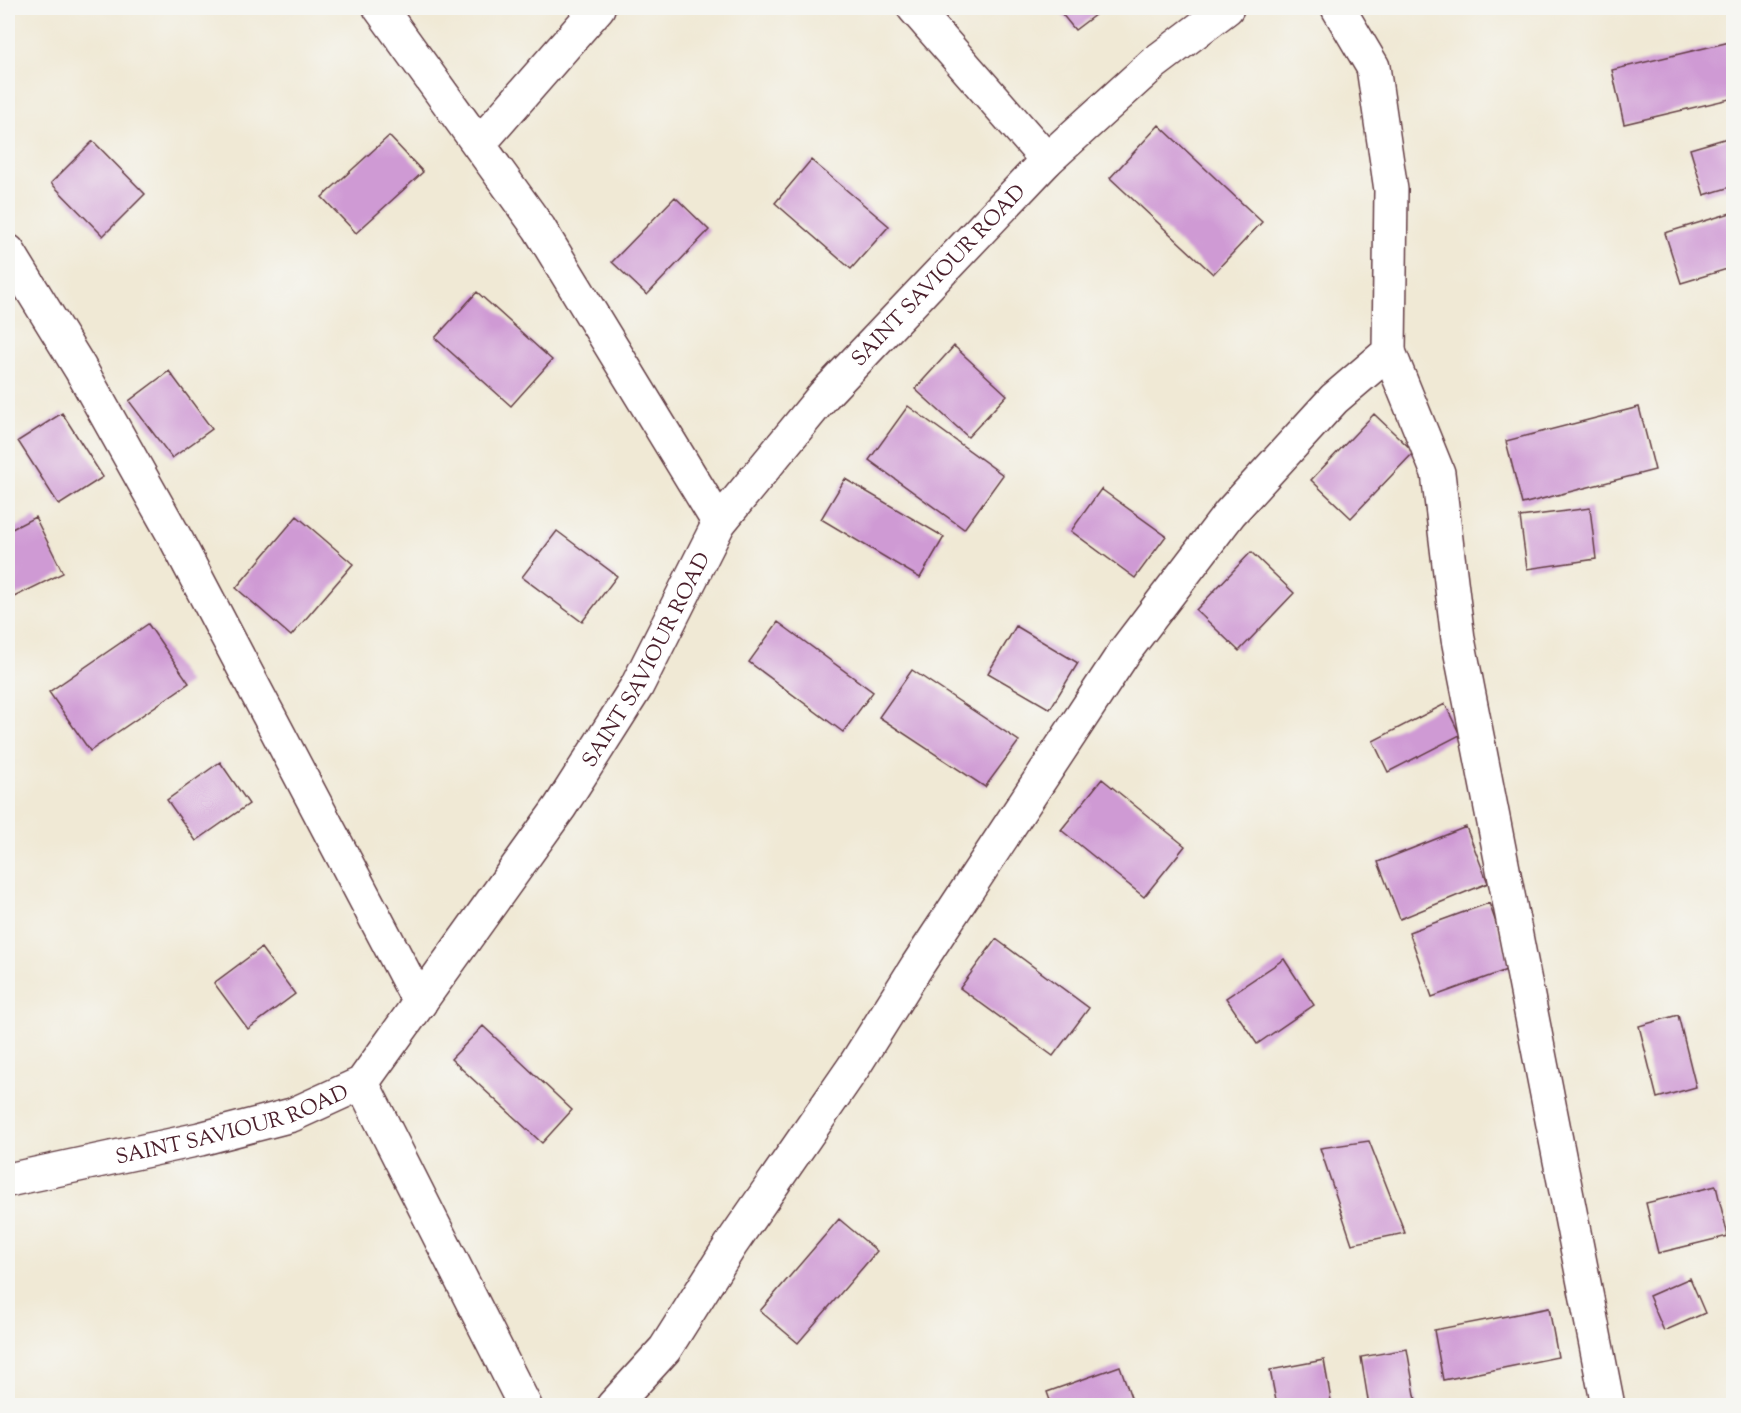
<svg xmlns="http://www.w3.org/2000/svg" width="1741" height="1413" font-family="'Sorts Mill Goudy',serif">
<style>
.building{fill:#cf9ad4}
.lines{fill:none;stroke-linecap:round;stroke-linejoin:round}
.minor-casing{stroke:#633d44;stroke-width:36}
.minor{stroke:#fff;stroke-width:33}
.labels{text-anchor:middle;stroke-width:6;stroke-linejoin:round;paint-order:stroke}
.street-label{font-size:21px;fill:#4a1f2b;stroke:#f6f6f2}
</style>
<rect width="100%" height="100%" fill="#f6f6f2"/>
<filter id="ink" filterUnits="userSpaceOnUse"><feTurbulence type="fractalNoise" baseFrequency=".0167" numOctaves="2"/><feDisplacementMap in="SourceGraphic" scale="12" xChannelSelector="R" yChannelSelector="G"/><feConvolveMatrix kernelMatrix="1 2 1 2 8 2 1 2 1" color-interpolation-filters="sRGB"/></filter>
<filter id="wash" filterUnits="userSpaceOnUse"><feTurbulence type="fractalNoise" baseFrequency=".008" numOctaves="4" result="noise"/><feDisplacementMap in="SourceGraphic" scale="24" xChannelSelector="R" yChannelSelector="G"/><feGaussianBlur stdDeviation="1.35" result="paint"/><feColorMatrix in="noise" values="0 0 0 0 0 0 0 0 0 0 0 0 0 0 0 0 0 1.4 0 .05"/><feComposite in="paint" operator="in"/></filter>
<g filter="url(#wash)">
<rect width="100%" height="100%" fill="#f0e9d5"/>
<g id="blocks">
<path class="building" d="M1057,8h47l-29,22z
M1734,41v57l-110,26 -12,-54z
M1159,125l103,97 -49,52 -103,-96z
M389,136l34,36 -67,61 -34,-36z
M1734,136v50l-30,9 -14,-46z
M93,141l52,53 -42,42 -52,-53z
M811,160l78,66 -38,43 -76,-66z
M675,197l34,33 -62,65 -35,-33z
M1734,212v55l-53,16 -16,-50z
M477,292l75,68 -41,46 -76,-68z
M954,346l53,49 -39,42 -53,-48z
M169,371l43,58 -40,29 -43,-57z
M908,406l95,69 -39,54 -95,-69z
M1639,407l16,63 -133,34 -16,-63z
M62,413l41,64 -44,28 -41,-64z
M1374,414l40,38 -63,66 -40,-38z
M845,479l99,58 -24,41 -99,-59z
M1101,489l65,47 -31,42 -64,-47z
M1590,508l6,51 -69,10 -7,-52z
M297,516l56,48 -62,72 -55,-48z
M35,517l28,56 -49,24 -6,-14v-52z
M557,531l60,45 -35,46 -60,-45z
M1251,552l43,41 -55,58 -43,-41z
M778,622l95,70 -30,40 -94,-70z
M148,624l41,59 -99,68 -41,-59z
M1016,626l62,37 -28,46 -62,-36z
M912,670l107,71 -34,46 -106,-70z
M1445,704l15,31 -72,37 -15,-31z
M220,762l29,42 -53,37 -29,-41z
M1102,779l83,67 -41,51 -83,-67z
M1466,827l22,56 -88,36 -22,-57z
M1489,903l23,65 -80,29 -23,-65z
M996,939l93,69 -36,48 -93,-68z
M261,948l34,46 -47,35 -34,-46z
M1284,959l30,46 -57,39 -31,-46z
M1678,1015l18,72 -39,11 -18,-72z
M483,1026l89,84 -30,33 -91,-84z
M1369,1141l36,92 -53,11 -32,-96z
M1716,1186l12,50 -70,17 -12,-50z
M839,1219l38,32 -79,92 -38,-32z
M1690,1278l15,35 -41,18 -15,-35z
M1549,1308l9,49 -115,23 -9,-50z
M1407,1349l10,57h-48l-8,-49z
M1324,1360l8,46h-55l-7,-36z
M1120,1366l14,40h-82l-5,-14z"/>
</g>
</g>
<g filter="url(#ink)">
<use href="#blocks" fill-opacity="0" stroke="#633d44" stroke-width="1.5"/>
<g class="lines">
<defs>
<g id="minor">
<path d="M380,8l159,220 180,295"/>
<path d="M914,8l133,152"/>
<path d="M479,144l119,-136"/>
<path d="M8,251l72,117 97,173 243,462"/>
<path d="M1389,352l49,121 20,166 150,767"/>
<path d="M362,1083l163,323"/>
<path id="s1" d="M8,1180l192,-41 92,-24 70,-32 198,-276 77,-121 82,-163 105,-128 223,-235 106,-96 74,-56"/>
<path d="M613,1406l52,-57 67,-106 121,-175 64,-102 208,-315 105,-138 104,-114 55,-47 2,-162 -18,-123 -35,-59"/>
</g>
</defs>
<use href="#minor" class="minor-casing"/>
<use href="#minor" class="minor"/>
</g>
</g>
<g class="labels">
<g class="street-label">
<text dy="7" stroke="none"><textPath href="#s1" startOffset="1365">SAINT SAVIOUR ROAD</textPath></text>
<text dy="7" stroke="none"><textPath href="#s1" startOffset="879">SAINT SAVIOUR ROAD</textPath></text>
<text dy="7" stroke="none"><textPath href="#s1" startOffset="231">SAINT SAVIOUR ROAD</textPath></text>
</g>
</g>
<rect width="1741" height="1413" fill="none" stroke="#f6f6f2" stroke-width="30"/>
</svg>
